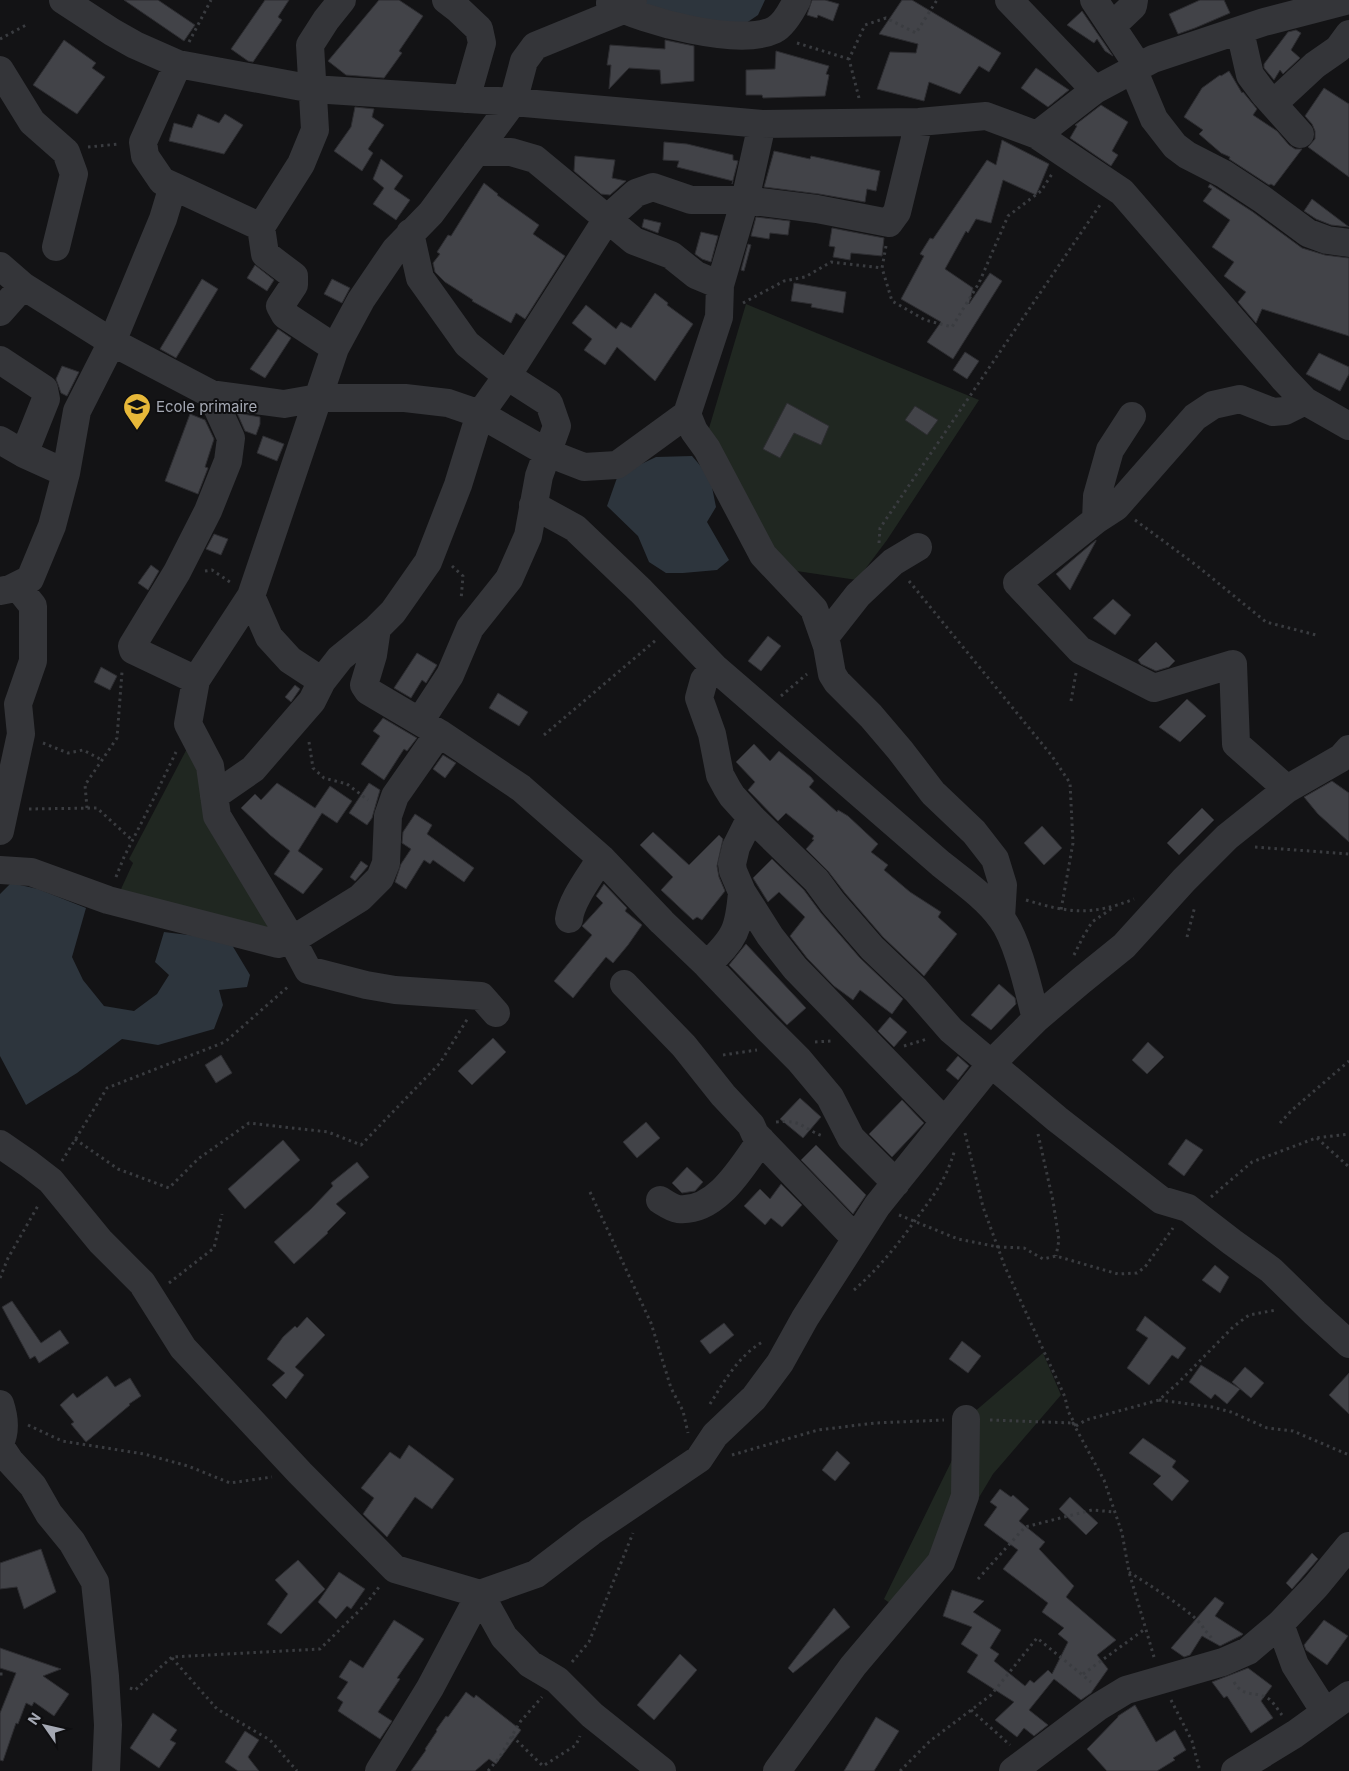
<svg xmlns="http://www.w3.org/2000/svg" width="1349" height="1771" font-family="Inter,sans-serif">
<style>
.green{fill:#202721}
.water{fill:#2d353d}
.building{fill:#424348;stroke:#2d2d31}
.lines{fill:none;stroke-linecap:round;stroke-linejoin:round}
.path{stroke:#3a3c40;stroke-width:3;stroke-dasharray:2.5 4;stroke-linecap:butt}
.minor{stroke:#343539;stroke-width:28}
.labels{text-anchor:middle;stroke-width:4;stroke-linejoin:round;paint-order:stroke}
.poi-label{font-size:15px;fill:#a5a9b4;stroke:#0e0e10;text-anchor:start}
</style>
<rect width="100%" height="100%" fill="#131315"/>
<path class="green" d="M746,304l233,96 -92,140 -30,40 -94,-14 -56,-131z
M191,741l84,197 -159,-38 17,-37 -4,-4z
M1043,1353l18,42 -68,79 -85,142 -24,-17 71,-145 11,-35z"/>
<path class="water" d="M647,0h118l-7,15 -22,15 -96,-22z
M692,456l18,21 6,30 -9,15 22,38 -12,10 -34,3h-17l-17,-11 -11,-26 -31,-30 11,-31 38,-18z
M11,883l27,6 48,19 -14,49 11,23 21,26 30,5 23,-17 12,-19 -14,-13 9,-30 65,8 21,35 -3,12 -28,3 4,15 -9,24 -56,16 -36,-6 -45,34 -51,32 -26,-49v-162z"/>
<path class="building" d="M124,0h34l37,25 -11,16z
M265,0h24l-11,17 4,3 -29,42 -5,-1 -17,-12z
M379,0h20l24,16 -24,35 3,2 -18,25 -38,-3 -18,-14z
M812,0h13l14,4 -6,17 -15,-6 -1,3 -10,-3z
M902,0h10l89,53 -12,19 -10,-6 -19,28 -31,-12 -5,19 -47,-12 13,-37 26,1 2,-9 -39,-10z
M1200,0h24l6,13 -35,15 -17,6 -9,-20z
M1082,11l31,45 -8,-5 -8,-12 -3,4 -27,-18z
M1296,30l5,3 -10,17 9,8 -17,16 -3,-4 -6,10 -10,-12v-4l24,-32z
M64,40l32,23 -4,5 13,9 -28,37 -44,-29z
M665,40l29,6v35l-33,3 -1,-14 -31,-2 -20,21 2,-24h-4l3,-20 55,4z
M776,51l53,15 -3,8 3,1 -4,21 -62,2 -1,-3h-16v-25l29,-1z
M1036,68l33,22 -21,17 -27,-19z
M1229,71l13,22 1,-1 14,17 -4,6 24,16 12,14 6,4h7l-28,37 -3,-2 -2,1 -40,-26 1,-2 -9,-4 -22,-19 4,-4 -19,-13 18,-29 18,-13 1,1z
M1324,88l25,16v73l-41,-30 7,-8v-8l-3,-7 -7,-8z
M1101,105l27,17 -16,29 6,4 -7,11 -41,-28 7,-12 -2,-1z
M355,107l19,2 -2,8 12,8 -16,24 5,4 -11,18 -28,-20 17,-24z
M198,114l21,9 6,-9 18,11 -19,29 -55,-13 5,-18 18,5z
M1002,140l47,24 -13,31 -33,-15 -12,43 -15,-4 -8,14 -2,-2 -21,38 28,19 -4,16 21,-31 12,8 -49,78 -26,-17 14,-20 -40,-23 23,-43 -4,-2 10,-16 3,1 54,-79 9,5z
M664,142l23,2 46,11v5l5,1 -6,23 1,-3 -56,-14 2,-6 -16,-1z
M774,151l36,8 1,-3 69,15 -4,20 -9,-2 -2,13 -46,-8 -55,-7z
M575,156l40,4 -3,18 14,3 -16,14 -9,-1 -27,-23z
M381,159l22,17 -9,13 16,11 -14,20 -23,-16 11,-16 -11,-9z
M484,183l14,11 -1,1 42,30 -6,9 32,22 -40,63 -9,-6 -5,10 -39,-22 1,-1 -28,-18 -10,-10 -2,-9 7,-9 -3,-2 11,-17 3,1z
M1210,184l43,28 49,36 23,7 24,3v78l-87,-27 -6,14 -18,-21 8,-10 -22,-16 10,-14 -22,-15 18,-27 -27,-19 9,-12 -4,-2z
M1312,199l37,28 -18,-2 -15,-6 -12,-8z
M756,217l34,4 -2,14 -18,-2 -1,6 -18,-3z
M644,219l17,4 -3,10 -16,-6z
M832,228l52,10 -2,18 -31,-3 -1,7 -17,-3 2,-10 -6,-1z
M701,232l17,4 -7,26 -9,-3 -7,-5z
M748,244l3,1 -7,26 -3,-1z
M255,265l19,15 -7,11 -20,-13z
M202,279l16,10 -42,69 -16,-9z
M332,279l18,9 -8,15 -18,-9z
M794,283l52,9 -3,21 -32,-6 1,-3 -21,-3z
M655,293l13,10 -1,2 26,19 -38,57 -38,-34 -12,18 -21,-15 8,-11 -20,-16 14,-18 30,24 5,-7 10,6z
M278,329l13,9 -26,40 -15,-9z
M965,352l14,9 -12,18 -14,-9z
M1319,353l30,14v7l-9,17 -34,-17z
M62,366l17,6 -12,24 -6,-3 -5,-14z
M787,403l42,23 -8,19 -27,-12 -14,25 -17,-9z
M915,406l23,14 -11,15 -22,-15z
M237,413l23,4v7l-4,11 -11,-4z
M190,414l15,6 9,19 -9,28 3,1 -10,26 -33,-13z
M263,436l21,8 -7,17 -20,-8z
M214,534l14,5 -7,16 -15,-6z
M1096,540v1l-26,49 -14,-16z
M151,565l8,6 -11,19 -10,-7z
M1113,599l18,16 -16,20 -22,-17z
M768,636l13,10 -20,25 -13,-10z
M1156,642l19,19 -6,6 -13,4 -15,-7 -3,-4z
M417,653l20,12 -11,18 -4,-3 -11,18 -17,-10z
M101,667l16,9 -7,14 -16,-8z
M295,685l5,4 -9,13 -6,-5z
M498,693l30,19 -9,14 -30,-18z
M1187,699l19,17 -26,26 -21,-15z
M383,718l34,20 -10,13 -3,-2 -20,31 -23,-16 19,-28 -7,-5z
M754,744l16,17 9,-10 32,26 3,4 -5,6 28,25 1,-2 10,6 30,28 -7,8 17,13 -4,5 26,22 31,20 -3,5 19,17 -33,42 -41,-39 -38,-44 -17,-22 -22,-22 8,-9 -2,-1 2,-3 -28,-23 -8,8 -30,-31 7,-8 -19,-20z
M443,755l13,8 -11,15 -12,-9z
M1332,781l17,12v49l-31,-28 -14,-17z
M277,783l38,25 15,-22 22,15 -15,22 -15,-10 -24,38 25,18 -20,25 -29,-20 16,-23 -20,-16 -29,-27 14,-14 6,6z
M369,783l11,7 -8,28 -5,7 -18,-12z
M1202,808l12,12 -35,35 -12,-12z
M415,814l17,11 -5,9 47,34 -10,14 -31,-22 -3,4 -6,-4 -18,29 -11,-7 6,-18 10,-15 -9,-6 1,-11z
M1042,826l20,22 -18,17 -20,-22z
M653,832l36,33 30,-30 4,4 -6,27 2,11 6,14 -23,29 -5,-3 -4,3 -32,-30 12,-13 -33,-32z
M772,859l32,31 17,23 39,45 43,41 -11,15 -32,-24 -7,10 -19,-14 -27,-28 -17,-22 15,-19 -26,-25 -11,10 -15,-24z
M361,861l7,5 -13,15 -5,-4z
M604,884l23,24 -2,3 17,14 -14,20 -15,18 -7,-6 -33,41 -19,-17 38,-46 -10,-9 21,-23 -7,-7z
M746,944l60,64 -19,17 -58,-60z
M999,984l16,14 1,6 -25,26 -20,-15z
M890,1017l17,15 -13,15 -16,-16z
M493,1038l13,14 -34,33 -14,-14z
M1148,1042l16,15 -17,17 -15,-14z
M221,1055l11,18 -16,10 -11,-18z
M958,1056l11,10 -11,14 -12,-10z
M800,1098l21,19 -18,21 -23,-19z
M902,1100l22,23 -32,34 -23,-23z
M646,1122l14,16 -23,20 -14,-16z
M1186,1139l17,11 -19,26 -16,-12z
M283,1140l17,20 -55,49 -17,-20z
M816,1145l50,50 -13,19 -52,-54z
M357,1162l12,15 -33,27 10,9 -19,19 1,1 -34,31 -20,-22 37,-33 22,-23 -2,-3z
M687,1167l16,15 -8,9 -13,2 -10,-10z
M781,1184l21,21 -20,22 -11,-9 -6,7 -21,-19 16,-17 10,10z
M1215,1265l14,12 -9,16 -18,-13z
M12,1301l29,42 19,-13 9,13 -30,20 -4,-7 -5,3 -28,-52z
M1145,1316l41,32 -8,11 -6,-4 -23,30 -22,-17 21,-30 -12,-8z
M307,1317l18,18 -30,32 9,8 -18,24 -14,-14 13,-12 -18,-14 16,-22 12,-11 2,2z
M724,1323l10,12 -24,19 -10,-13z
M962,1341l19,15 -13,17 -19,-14z
M1201,1365l39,24 -13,15 -12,-10 -4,5 -22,-17z
M1245,1367l19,16 -13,15 -19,-16z
M1349,1373v41l-20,-19z
M107,1376l8,11 15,-9 11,18 -12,8 1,1 -44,37 -15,-18 3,-2 -14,-17 13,-12 4,5z
M1143,1438l33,23 -4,6 17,14 -17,20 -19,-17 8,-8 -32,-23z
M409,1445l45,34 -22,30 -17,-12 -28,40 -24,-23 11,-16 -13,-10 29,-36 10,7z
M837,1451l13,12 -15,18 -13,-11z
M1000,1489l11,8 2,-2 16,14 -10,12 26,21 -6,7 35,37 -8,11 50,43 -19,15 11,14 -17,24 -10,7 -27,-21 -25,31 19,15 -14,11 -10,-8 -7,9 -22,-17 19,-18 -47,-30 11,-17 -17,-11 11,-17 -29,-11 9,-26 32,11 -11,11 28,18 -11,18 9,6 -5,7 31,25 5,-6 4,3 14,-13 4,4 16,-32 -10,-8 6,-6 -22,-16 6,-9 -45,-34 15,-19 -34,-25 13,-18 -7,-5z
M1070,1497l28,26 -12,12 -27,-26z
M41,1549l15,43 -32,17 -7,-22 -17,2v-26z
M1312,1553l6,6 -26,30 -6,-6z
M298,1560l27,29 -44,45 -14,-10 21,-30 -13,-14z
M339,1572l26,17 -14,20 -4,-3 -11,13 -18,-17z
M1215,1597l9,6 -9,13 28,18 -1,1 -22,11 -18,-10 -12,19 -6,2 -13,-9z
M834,1608l16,19 -57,46 -5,-5z
M394,1620l30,19 -27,39 3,1 -22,33 14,9 -12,18 -42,-28 5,-9 -6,-4 11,-16 -9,-5 11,-17 13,8z
M1324,1620l24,16 -21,29 -21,-15 -2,-5z
M0,1648l61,21 -18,7 26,18 -15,22 -20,-14 -2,4 -6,-3 -8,21 -2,-1 -13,38 -3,-1v-47l16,-40 -16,-5z
M680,1654l17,16 -43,50 -17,-15z
M1248,1668l24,18 -11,15 12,17 -22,15 -24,-37 -3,2 -12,-16z
M466,1692l8,6 2,-3 45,35 -25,34 -7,-5 -14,12h-64l15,-21 -1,-1 12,-18 -1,-1 10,-14 2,1z
M1135,1705l21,37 19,-12 11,20 -13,8 2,2 -18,11h-50l-20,-22 31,-32v-1z
M153,1713l24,17 -7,10 6,3 -17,25 -29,-20z
M876,1717l23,14 -25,40h-30z
M245,1731l14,9 -11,17 11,14h-21l-13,-9z"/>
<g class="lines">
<path class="path" d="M0,39l28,-15
M189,42l22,-42
M797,43l52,16
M859,98l-10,-39 16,-34 21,-7 30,15 21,-33
M88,147l31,-3
M886,246l-4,22 10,33 33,19 27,7 27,-44 29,-67 33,-25 11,-17
M743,303l41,-22 21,-4 26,-15 51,6
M1135,520l61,45 70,57 50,13
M879,543l1,-15 220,-323
M452,566l11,10 -2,24
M205,571l7,-1 18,12
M909,581l143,175 18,27 3,60 -12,67
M781,696l26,-22
M1071,701l5,-28
M544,735l112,-95
M309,742l4,26 11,10 23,6 21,16
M43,743l25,10 15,-3 19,10
M87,808l-2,-23 32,-47 5,-66
M29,809l68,-1 35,32
M1255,847l94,7
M116,877l8,-20 28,-55 24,-50
M1026,900c43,13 65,16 108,-1
M1187,937l8,-31
M1074,955l9,-18 9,-15 22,-15
M815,1042l16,-1
M904,1046l23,-7
M723,1055l34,-5
M776,1122c27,-3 26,7 47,14
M1280,1123l12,-13 57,-49
M965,1133l18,74 22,60 60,130 3,14 8,15 -3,-3 31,57 18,53 7,39 25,85
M1038,1134l15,67 6,39 -3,16
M1317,1138l32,29
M75,1139l43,30 51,19 29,-29 51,-36 79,9 33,13 79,-82 28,-45
M62,1161l45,-73 118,-46 65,-57
M590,1192l61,131 20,65 12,23 5,22
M1211,1197l41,-35 64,-24 33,-4
M899,1215l59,24 40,8 26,1 19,11 13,-3 62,18 19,-1 8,-6 28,-39
M0,1278l8,-20 31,-54
M169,1283l45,-35 8,-34
M854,1290c23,-20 42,-43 60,-68 19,-26 32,-41 41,-73
M1159,1400l53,7 19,5 36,16 26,3 56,24
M710,1404c15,-24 29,-49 54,-63
M990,1420l83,3
M28,1425l34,16 82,13 44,12 42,17 42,-6
M1076,1426l10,-6 73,-20 20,-18 54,-55 16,-12 27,-5
M732,1455l86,-25 57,-7 69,-3
M1129,1572c14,9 73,45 75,58l5,4 4,7
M978,1579l47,-52 67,-17 23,2
M172,1658l45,51 53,31 27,31
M572,1662l17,-20 44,-109
M0,1674h4
M1083,1674l62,-45
M1234,1682c10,17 22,8 35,17 5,4 9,11 13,16
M130,1688l5,2 37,-33 148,-8 46,-45 13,-17
M1171,1700l21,41 8,30
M971,1710l39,35
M512,1736l31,30 33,-21 4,-9
M488,1771l11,-13 21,-36 22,-25
M900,1771l30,-30 61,-46 46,-57 54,44"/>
<path class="minor" d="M63,0l49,32 23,13 43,19 135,25 200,13 249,22 157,-2 67,-6 51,19 85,57 162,187 21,22 44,25
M446,0l13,10 20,19 3,14 -16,56
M1009,0l86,90
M1094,0l44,66
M610,3c32,18 129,44 164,27 10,-5 18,-20 23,-30
M1112,26l21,-20 1,-6
M1240,31l10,44 15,20 35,39
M1133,69l21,50 21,27 12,9 37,19 38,25 46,34 19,7 22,3
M0,70l32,52 34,30 8,22 -18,73
M1273,104l42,-39 23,-16 11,-15
M762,124l-17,76 -25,85 -1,32 -32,97 7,17 13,18 56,106 51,54 13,37 5,28 5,8 34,34 29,34 33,43 41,39 21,27 8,26 -2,33
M1037,135l58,-45 58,-31 111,-37 85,-22
M476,152h35l24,7 99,82 37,14 25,20 24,10
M173,186l88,41
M410,233l10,45 47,66 40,32 42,27 8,23 -18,50 -11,60 -19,43 -39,49 -20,47 -30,46
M0,266l23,20 89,56 99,52 73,10 34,-6h87l43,5 32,11 68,39 36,14 33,-2 70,-51
M0,312l23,-26
M335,348l-50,-33 -5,-9 14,-21v-9l-29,-22 -4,-27 40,-63 14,-34 -5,-85 16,-25 16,-20
M0,360l44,29 2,10 -22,55
M1132,416l-22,34 -13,46 -1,24 -79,63 63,67 74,38 79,-24 3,80 51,45
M0,440l24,14 42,19
M533,505l42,23 66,63 73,76 227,197c20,16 45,33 60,54 17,22 28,74 35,101
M1096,520l20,-13 79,-90 18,-12 27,-6 33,13 12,-1 20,-10
M0,591l10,-2 20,-10 22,-53 14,-53 11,-62 35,-69 51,-123 10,-33 -11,-5 -17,-25 -2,-14 35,-78
M251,596l18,41 21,23 32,21
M377,628l-4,27 -9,30 4,6 71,42 82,55 80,70 61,64 45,43 61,64 31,31 31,37 21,41 45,45
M825,637l33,-42 35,-33 25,-15
M714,667l-10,13 -5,18 13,36 8,41 7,13 5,8 19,21 65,63 17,23 39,45 44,42 35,40 106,89 104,81 27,8 44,34 39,28 44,43 34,31
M196,680l-63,-30 -1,-4 45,-74 31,-61 20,-50 3,-23 -20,-44
M214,796l39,-27 59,-68 10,-20 18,-23 37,-30 16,-16 35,-50 30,-77 22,-71 27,-38 100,-157 29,-26 17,-6 38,13h54l72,9 72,14 8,-11 22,-90
M751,817l-15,30 -4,17 1,7 9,21 28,44 25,32 149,153
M0,831l21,-97 -3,-30 15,-43v-55l-16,-20
M0,870l31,2 77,28 170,44 14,-4 68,-42 20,-20 6,-15 2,-47 7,-20 44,-63
M569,919c2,-19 22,-44 32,-61
M707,965c28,-27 32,-35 35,-73
M624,984l60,62 39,49 28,30 4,9 100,104
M496,1013l-15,-17 -86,-6 -29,-5 -58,-15 -16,-30 -75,-124 -7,-50 -22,-42 8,-44 55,-84 84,-248 26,-48 34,-50 36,-37 82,-111 11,-41 11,-15 88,-36 10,-10
M0,1144l29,20 22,17 50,61 41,41 41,65 117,125 95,96 85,25 24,43 26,27 27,16 35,35 70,56
M660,1200c5,3 12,8 18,9 38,4 64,-42 83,-69
M0,1404c4,12 6,27 0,39
M0,1446l10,15 23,25 16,28 23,28 23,40 10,94 3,49 -2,46
M1280,1624l15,41 30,47
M379,1771l51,-83 50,-94 56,-20 55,-42 108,-73 16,-24 39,-37 26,-35 25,-45 72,-112 114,-142 45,-45 46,-39 42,-34 60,-66 43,-43 60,-48 54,-31 8,-9
M777,1771l76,-105 88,-104 24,-66 1,-77
M1013,1771l85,-64 28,-17 97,-28 25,-11 32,-27 36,-38 33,-40
M1235,1771l60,-37 54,-39"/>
</g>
<defs>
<symbol id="school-pin" viewBox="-11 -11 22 30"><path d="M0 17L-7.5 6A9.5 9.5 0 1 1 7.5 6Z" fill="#e7b839" stroke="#0e0e10"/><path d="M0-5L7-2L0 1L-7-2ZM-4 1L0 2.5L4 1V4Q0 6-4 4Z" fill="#111"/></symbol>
</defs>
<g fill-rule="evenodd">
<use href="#school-pin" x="121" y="391" width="32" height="43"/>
</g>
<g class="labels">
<g class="poi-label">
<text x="156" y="412">Ecole primaire</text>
</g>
</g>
<g transform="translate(45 1726) rotate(304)" stroke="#0e0e10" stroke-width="4" paint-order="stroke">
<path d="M0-4L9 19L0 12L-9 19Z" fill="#a5a9b4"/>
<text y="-8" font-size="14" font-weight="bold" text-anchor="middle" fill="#a5a9b4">N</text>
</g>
</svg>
